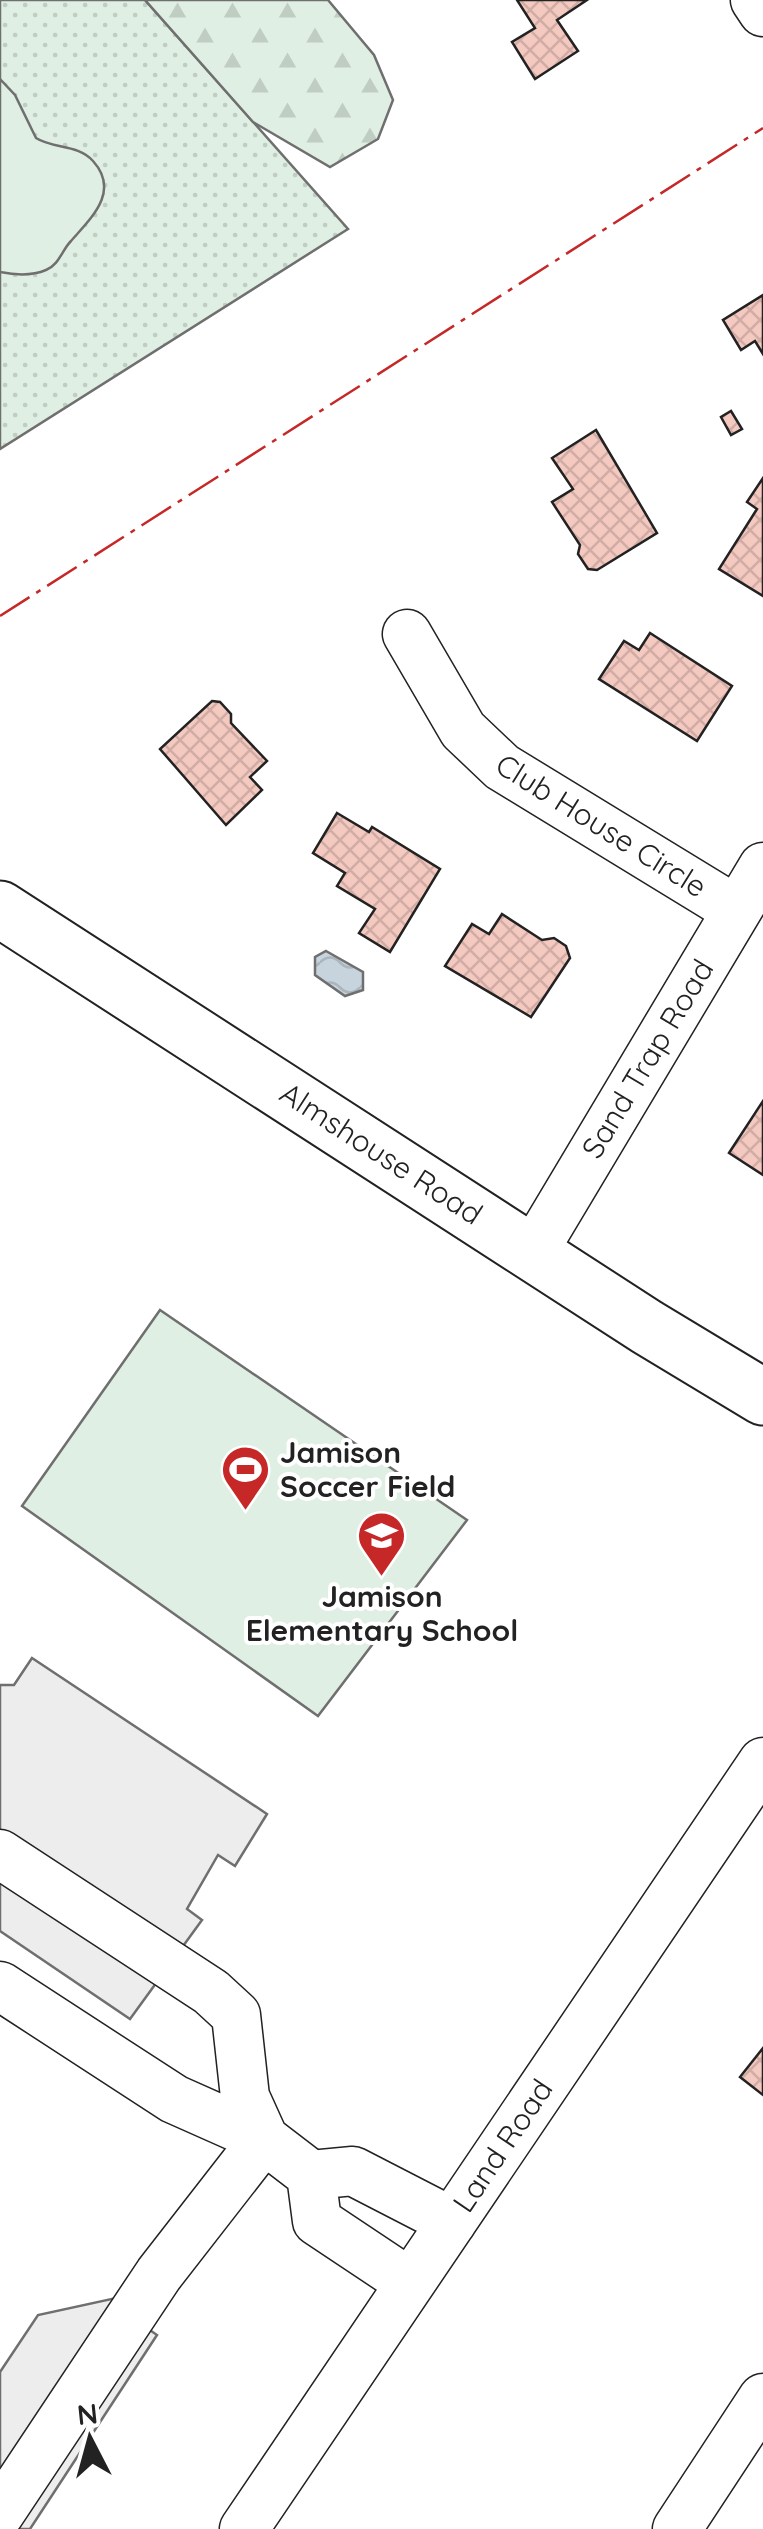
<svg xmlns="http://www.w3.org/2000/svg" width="763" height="2529" font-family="Quicksand,sans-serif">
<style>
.grass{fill:url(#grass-dots);stroke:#6f6f6f;stroke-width:2.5}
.forest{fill:url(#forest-firs);stroke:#6f6f6f;stroke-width:2.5}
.garden{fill:#e0efe3;stroke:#6f6f6f;stroke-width:2.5}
.parking{fill:#ededed;stroke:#6f6f6f;stroke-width:2.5}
.water{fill:url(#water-waves);stroke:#6f6f6f;stroke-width:2.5}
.building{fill:url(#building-cross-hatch);stroke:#222;stroke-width:2.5}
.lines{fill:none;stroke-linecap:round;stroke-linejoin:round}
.minor-casing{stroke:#222;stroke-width:51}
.major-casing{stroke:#222;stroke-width:59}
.minor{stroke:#fff;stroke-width:48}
.major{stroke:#fff;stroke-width:55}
.power{stroke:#c62828;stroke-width:2.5;stroke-dasharray:35 8 5 8;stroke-linecap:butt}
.labels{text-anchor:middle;stroke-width:8;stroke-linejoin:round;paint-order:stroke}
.street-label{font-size:30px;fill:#222;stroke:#fff}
.poi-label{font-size:30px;font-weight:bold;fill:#222;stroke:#fff;text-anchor:start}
</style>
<defs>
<pattern id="grass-dots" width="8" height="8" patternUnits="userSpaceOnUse" patternTransform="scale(2.5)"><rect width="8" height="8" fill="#e0efe3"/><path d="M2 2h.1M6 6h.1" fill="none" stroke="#c0cdc2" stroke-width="1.8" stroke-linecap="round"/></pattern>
<pattern id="forest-firs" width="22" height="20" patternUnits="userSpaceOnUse" patternTransform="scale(2.5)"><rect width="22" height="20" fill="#e0efe3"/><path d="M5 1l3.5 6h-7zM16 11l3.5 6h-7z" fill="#c0cdc2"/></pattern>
<pattern id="water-waves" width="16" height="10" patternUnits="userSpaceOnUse" patternTransform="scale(2.5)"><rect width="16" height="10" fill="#c7d3dd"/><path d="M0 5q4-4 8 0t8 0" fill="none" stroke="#abb5bd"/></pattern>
<pattern id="building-cross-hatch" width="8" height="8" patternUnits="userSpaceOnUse" patternTransform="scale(2.5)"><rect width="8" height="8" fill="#f3c9c0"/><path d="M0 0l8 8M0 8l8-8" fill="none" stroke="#d0aca5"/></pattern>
</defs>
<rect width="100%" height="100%" fill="#fff"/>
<path class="grass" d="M0,0h145l203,229 -348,220z"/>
<path class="forest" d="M145,0h183l46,55 19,45 -15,39 -48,28 -77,-45z"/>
<path class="garden" d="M0,79l15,16 21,43c17,11 42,6 57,23 28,31 -3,58 -22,80 -9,9 -12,24 -25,29 -14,6 -31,5 -46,2z
M160,1310l307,210 -149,196 -296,-210z"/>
<path class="parking" d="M32,1658l235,156 -32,52 -17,-11 -31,54 15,11 -72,99 -130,-88v-246h14z
M148,2291l-17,26 26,18 -127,194h-30v-157l38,-57z"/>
<path class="water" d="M326,951l37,21v18l-18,6 -30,-21v-18z"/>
<path class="building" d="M517,0h70l-30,20 21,31 -43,28 -23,-37 23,-14z
M763,295v59l-8,-13 -14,9 -18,-30z
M731,411l11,18 -11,6 -10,-18z
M596,430l61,103 -60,37 -9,-1 -10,-15 2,-9 -28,-43 21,-13 -21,-31z
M763,478v118l-44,-27 38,-60 -10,-7z
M650,633l82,53 -35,55 -98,-62 25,-38 15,9z
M212,701l8,1 11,12v9l36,38 -17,16 12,13 -36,35 -66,-76z
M337,813l32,19 3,-5 68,42 -50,83 -31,-19 16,-24 -38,-23 8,-13 -32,-20z
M502,914l40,26 12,-2 12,8 4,12 -39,59 -86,-51 27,-42 17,10z
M763,1101v74l-34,-22z
M763,2048v47l-23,-18z"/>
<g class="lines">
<defs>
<path id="minor" d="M755,0l8,12
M407,634l56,96 39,37 234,143
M533,1252l230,-385
M0,1854l211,138 25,23 9,82 19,42
M0,1986l174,113 90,40 47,36 6,46 93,62
M311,2175l42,-4 99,51
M0,2513l159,-239 105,-135
M244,2529l519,-767
M677,2529l86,-131"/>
<path id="major" d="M0,909l647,418 116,70"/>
</defs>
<use href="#minor" class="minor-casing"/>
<use href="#major" class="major-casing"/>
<use href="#minor" class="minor"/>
<use href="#major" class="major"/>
<path class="power" d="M0,616l763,-488"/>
</g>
<defs>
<symbol id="stadium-pin" viewBox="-11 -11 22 30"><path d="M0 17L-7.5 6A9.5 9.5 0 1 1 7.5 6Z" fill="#c62828" stroke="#fff"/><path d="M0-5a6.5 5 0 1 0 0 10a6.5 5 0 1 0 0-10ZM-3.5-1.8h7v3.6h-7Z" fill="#fff"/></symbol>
<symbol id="school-pin" viewBox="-11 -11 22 30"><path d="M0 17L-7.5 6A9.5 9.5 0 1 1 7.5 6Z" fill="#c62828" stroke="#fff"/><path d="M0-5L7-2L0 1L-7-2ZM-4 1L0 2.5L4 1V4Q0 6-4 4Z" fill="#fff"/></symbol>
</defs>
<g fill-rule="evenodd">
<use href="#stadium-pin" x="218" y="1442" width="55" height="75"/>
<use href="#school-pin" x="354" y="1508" width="55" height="75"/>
</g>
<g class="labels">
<g class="street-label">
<text transform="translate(601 826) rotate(32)" y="10">Club House Circle</text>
<text transform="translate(648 1059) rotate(-59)" y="10">Sand Trap Road</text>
<text transform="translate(381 1154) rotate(33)" y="10">Almshouse Road</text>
<text transform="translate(503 2146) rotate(-56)" y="10">Land Road</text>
</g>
<g class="poi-label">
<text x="280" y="1463">Jamison<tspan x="280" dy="34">Soccer Field</tspan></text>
<text x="382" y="1607" text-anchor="middle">Jamison<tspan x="382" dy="34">Elementary School</tspan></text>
</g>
</g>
<g transform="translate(90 2439) rotate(354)" stroke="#ffffff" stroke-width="8" paint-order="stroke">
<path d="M0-8L18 38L0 25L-18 38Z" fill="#222222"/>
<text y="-15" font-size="28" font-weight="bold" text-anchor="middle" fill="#222222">N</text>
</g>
</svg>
